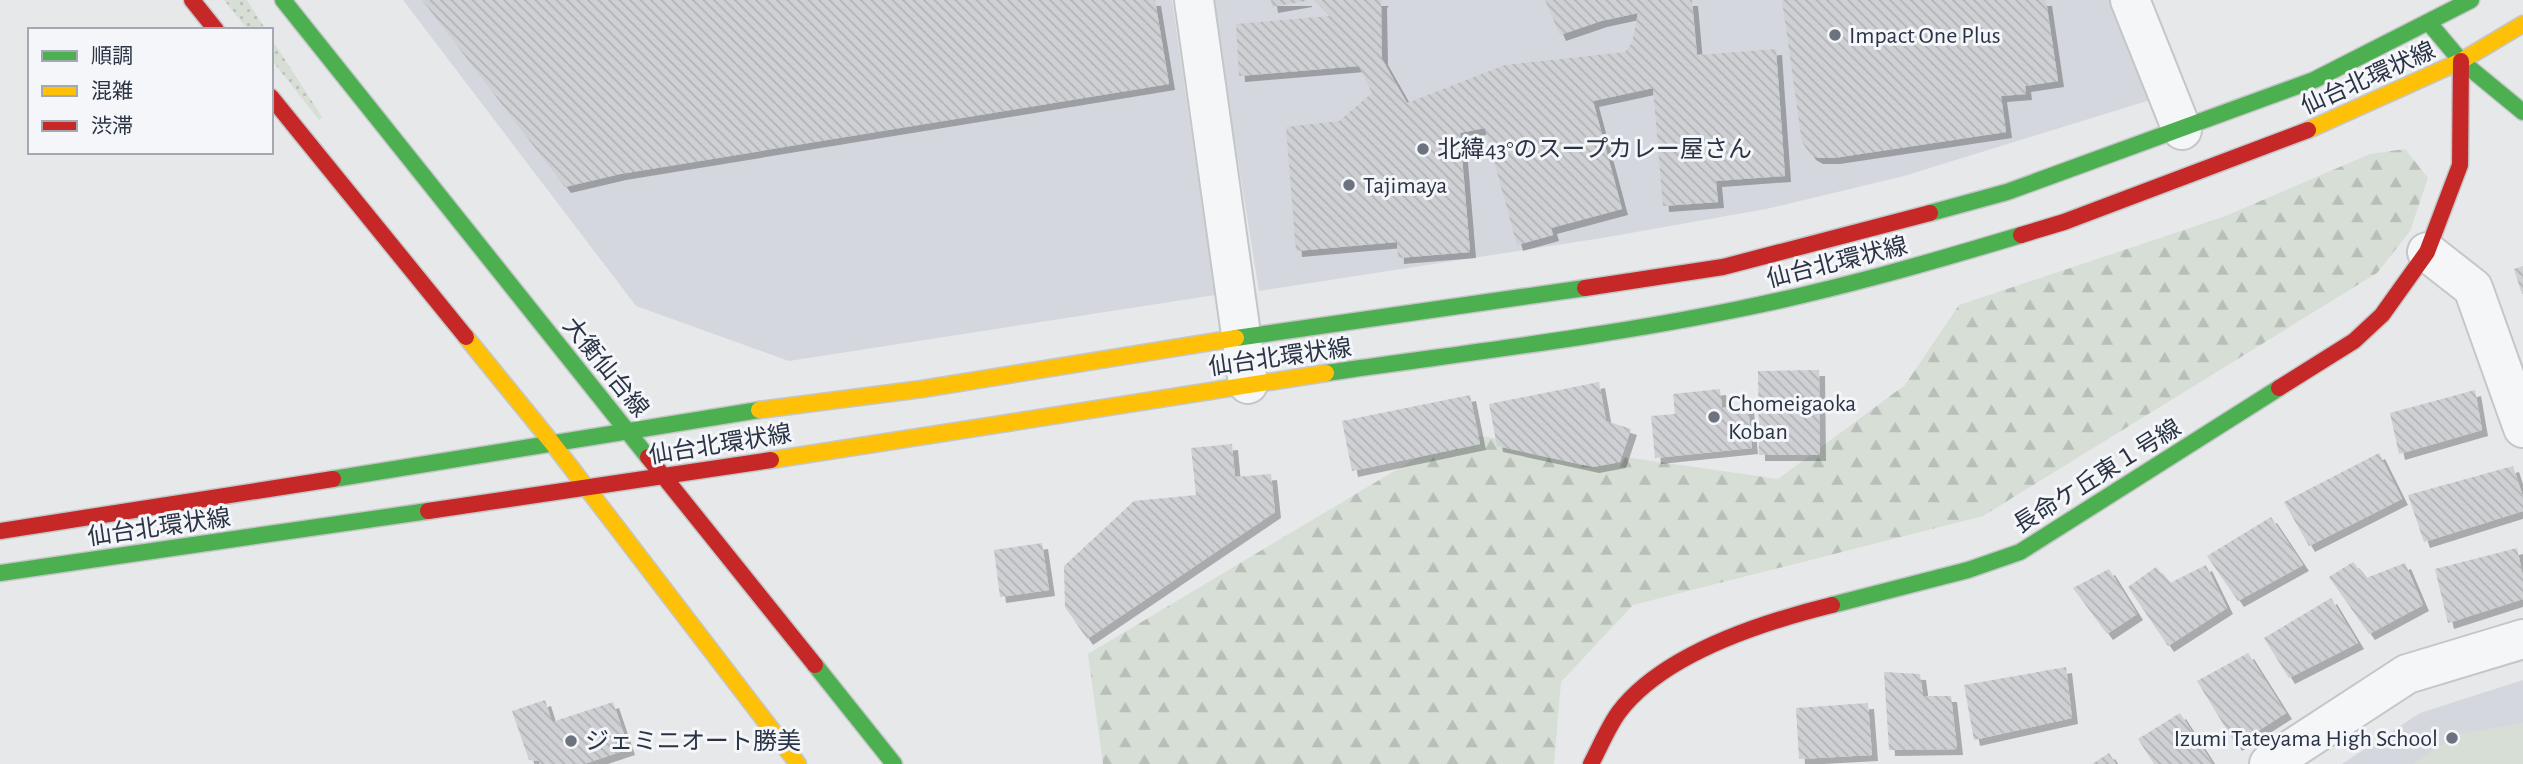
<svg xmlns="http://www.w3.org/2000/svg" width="2523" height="764" font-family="'Alegreya Sans','Noto Sans JP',sans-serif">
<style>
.built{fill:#d4d7dd}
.grass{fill:url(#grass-dots)}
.forest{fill:url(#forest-firs)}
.garden{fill:#d6ded6}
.building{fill:url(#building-back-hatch);filter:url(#shadow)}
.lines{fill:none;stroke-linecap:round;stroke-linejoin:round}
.street-casing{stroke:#c4c6c8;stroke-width:42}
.fast-casing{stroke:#c4c6c8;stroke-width:19}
.slow-casing{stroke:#c4c6c8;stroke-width:19}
.jam-casing{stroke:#c4c6c8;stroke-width:19}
.street{stroke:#f5f6f7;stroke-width:38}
.fast{stroke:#4caf50;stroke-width:16}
.slow{stroke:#ffc107;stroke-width:16}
.jam{stroke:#c62828;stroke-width:16}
.poi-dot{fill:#6c737f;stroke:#f4f6f9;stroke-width:2.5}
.labels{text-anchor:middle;stroke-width:6;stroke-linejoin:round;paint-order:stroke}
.poi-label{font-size:24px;fill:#2b3445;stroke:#f4f6f9;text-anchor:start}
.street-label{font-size:24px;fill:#2b3445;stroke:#f4f6f9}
</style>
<defs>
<pattern id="grass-dots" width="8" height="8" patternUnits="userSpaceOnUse" patternTransform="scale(1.75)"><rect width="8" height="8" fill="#d6ded6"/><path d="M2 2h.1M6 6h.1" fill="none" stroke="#b8bfb9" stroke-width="1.8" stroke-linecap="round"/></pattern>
<pattern id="forest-firs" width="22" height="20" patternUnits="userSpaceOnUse" patternTransform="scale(1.75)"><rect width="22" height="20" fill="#d6ded6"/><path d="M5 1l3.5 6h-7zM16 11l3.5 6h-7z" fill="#b8bfb9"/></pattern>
<pattern id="building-back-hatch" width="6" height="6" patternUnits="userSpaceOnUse" patternTransform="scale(1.75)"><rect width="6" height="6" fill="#ced0d3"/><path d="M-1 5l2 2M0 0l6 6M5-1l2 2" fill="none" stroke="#b1b3b6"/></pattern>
<filter id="shadow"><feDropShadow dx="6" dy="6" stdDeviation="0" flood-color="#0004"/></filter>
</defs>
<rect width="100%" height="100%" fill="#e6e8ea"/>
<path class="built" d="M403,0h769l43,295 -426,66 -153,-55z
M1212,0h898l40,100 -246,76 -138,33 -164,29 -343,53z
M2523,680v84h-181l78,-51z"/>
<path class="grass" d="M224,0h23l19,30h-18z
M271,38l51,79 -3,3 -48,-61z"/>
<path class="forest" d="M2405,149l23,29 -18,53 -33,42 -394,243 -350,89 -72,77 -7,82h-451l-15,-110 370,-221 320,46 127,-94 54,-80 264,-88 147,-63z"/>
<path class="garden" d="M2523,723v41h-110l46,-30z"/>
<path class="building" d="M422,0h733l14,84 -549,90 -55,13z
M1271,0h35v1l-34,6z
M1314,0h69l-2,2 1,57 25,44 98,-38 120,-13 7,-9 6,-30 -37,8 -41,14 -15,-35h147l5,55 79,-6 9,127 -69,5 2,21 -55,4 -10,-118 -60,13 29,108 -71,19 2,7 -36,10 -32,-117 -25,5 10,119 -72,6 -1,-16 -101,9 -10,-124 53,-6 33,-28 -13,-27 -120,10 -3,-52 94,-8z
M1782,0h264l12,81 -33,5 1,8 -25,2 5,36 -172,26h-17l-7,-4 -8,-12z
M2523,266v28h-1l-8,-25z
M1819,370l1,85h-61l-1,-84z
M1599,382l7,39 25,8 -11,33 -27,5 -96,-21 -8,-42z
M1720,389l2,19 26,-2 4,42 -97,10 -4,-42 24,-2 -2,-20z
M2475,390l7,40 -83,24 -9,-41z
M1470,395l10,49 -128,27 -10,-50z
M1232,444l3,33 36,-3 4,38 -188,127 -22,-32 -1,-41 70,-65 62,-6 -5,-47z
M2379,453l23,46 -93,47 -25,-44z
M2513,466l10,31v14l-99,31 -16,-47z
M2271,517l32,48 -65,36 -31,-45z
M1042,543l7,47 -49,7 -6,-47z
M2517,548l6,29v22l-75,24 -13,-54z
M2353,562l13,16 39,-15 18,42 -54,29 -40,-57z
M2206,565l21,43 -59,38 -40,-59 28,-20 14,16z
M2109,569l28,45 -30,20 -34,-46z
M2331,598l27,45 -69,35 -25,-40z
M2248,653l38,60 -50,32 -39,-64z
M2066,667l6,51 -98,22 -10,-55z
M1884,672l36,2 3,22h28l6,53 -68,1z
M545,700l7,22 61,-20 16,47 -45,15h-44l-1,-3 -10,-1 -17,-49z
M1868,703l4,52 -73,4 -3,-51z
M2180,713l33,51h-59l-16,-25z
M2109,753l7,11h-24z"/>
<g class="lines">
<defs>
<path id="street" d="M1194,0l54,384
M2130,0l52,130
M2427,252l46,36 50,140
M2269,764l138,-90 116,-35"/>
<path id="fast" d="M283,0l365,457
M2429,23l32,38 62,51
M1930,213l77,-21 307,-112 157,-80
M1236,338l349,-50
M1326,373c138,-20 277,-36 413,-64 95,-19 189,-46 282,-74
M333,479l426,-69
M0,573l428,-62
M1832,605l136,-35 52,-18 259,-164
M815,665l79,99"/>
<path id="slow" d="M2308,130l153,-69 62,-37
M466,337l87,107 245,320
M759,410l163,-21 314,-51
M771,460l555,-87"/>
<path id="jam" d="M192,0l24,30
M271,97l195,240
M2021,235l43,-13 244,-92
M1585,288l138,-21 207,-54
M2279,388l75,-47 28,-26 45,-63 33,-87 1,-104
M648,457l167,208
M428,511l343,-51
M0,531l333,-52
M1591,764c9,-17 17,-37 28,-52 44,-58 144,-90 213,-107"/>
</defs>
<use href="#street" class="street-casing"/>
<use href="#fast" class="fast-casing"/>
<use href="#slow" class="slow-casing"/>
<use href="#jam" class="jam-casing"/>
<use href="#street" class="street"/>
<use href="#fast" class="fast"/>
<use href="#slow" class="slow"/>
<use href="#jam" class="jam"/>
</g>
<g class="poi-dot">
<circle cx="1835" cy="35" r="7"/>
<circle cx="1423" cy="149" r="7"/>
<circle cx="1349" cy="185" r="7"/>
<circle cx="1714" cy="417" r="7"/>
<circle cx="2452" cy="738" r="7"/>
<circle cx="571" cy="741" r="7"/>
</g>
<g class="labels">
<g class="poi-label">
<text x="1849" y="43">Impact One Plus</text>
<text x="1437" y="157">北緯43°のスープカレー屋さん</text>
<text x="1363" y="193">Tajimaya</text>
<text x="1728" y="411">Chomeigaoka<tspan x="1728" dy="28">Koban</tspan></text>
<text x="2438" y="746" text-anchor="end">Izumi Tateyama High School</text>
<text x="585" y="749">ジェミニオート勝美</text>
</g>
<g class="street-label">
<text transform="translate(2368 78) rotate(-24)" y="8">仙台北環状線</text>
<text transform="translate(1837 262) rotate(-14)" y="8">仙台北環状線</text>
<text transform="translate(1280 357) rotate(-8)" y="8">仙台北環状線</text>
<text transform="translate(606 367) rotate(51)" y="8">大衡仙台線</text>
<text transform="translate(720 444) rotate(-9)" y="8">仙台北環状線</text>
<text transform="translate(2097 476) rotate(-32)" y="8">長命ケ丘東１号線</text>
<text transform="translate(159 527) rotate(-8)" y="8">仙台北環状線</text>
</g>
</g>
<rect x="28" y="28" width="245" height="126" fill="#f4f6f9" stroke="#a4a8b1" stroke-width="2"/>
<rect x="42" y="51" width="35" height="10" fill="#4caf50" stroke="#a4a8b1" stroke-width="2"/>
<text x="91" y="63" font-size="21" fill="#2b3445">順調</text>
<rect x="42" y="86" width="35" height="10" fill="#ffc107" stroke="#a4a8b1" stroke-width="2"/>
<text x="91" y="98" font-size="21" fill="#2b3445">混雑</text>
<rect x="42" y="121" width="35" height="10" fill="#c62828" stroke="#a4a8b1" stroke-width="2"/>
<text x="91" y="133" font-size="21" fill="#2b3445">渋滞</text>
</svg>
